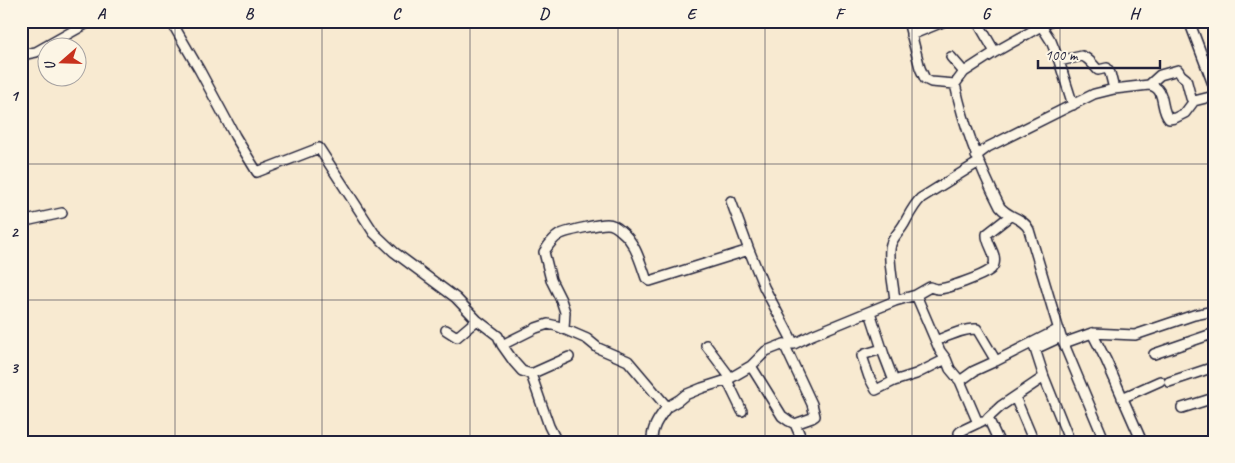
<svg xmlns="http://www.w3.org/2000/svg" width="1235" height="463" font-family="Caveat,sans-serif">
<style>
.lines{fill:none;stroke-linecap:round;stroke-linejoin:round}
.minor-casing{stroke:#22223b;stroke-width:12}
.minor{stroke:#fcf5e5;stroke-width:9}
.grid{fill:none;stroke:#22223b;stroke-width:1;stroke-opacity:0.55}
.neatline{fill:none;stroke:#22223b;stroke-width:2}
.grid-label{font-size:16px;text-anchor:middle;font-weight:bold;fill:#22223b}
</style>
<rect width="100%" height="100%" fill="#f8ead1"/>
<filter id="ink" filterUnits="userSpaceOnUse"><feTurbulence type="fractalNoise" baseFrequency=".02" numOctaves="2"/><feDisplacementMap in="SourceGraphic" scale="10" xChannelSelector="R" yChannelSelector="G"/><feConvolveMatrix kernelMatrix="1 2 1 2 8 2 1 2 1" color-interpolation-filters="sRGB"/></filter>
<g filter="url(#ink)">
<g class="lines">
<defs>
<path id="minor" d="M171,21l29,50 35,65 22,36 62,-24 55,85 20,19 62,46 21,22 21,16 4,9 34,-17 12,-4 9,2 30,13 11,9 30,13 39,46 12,-7 6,-5 17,-7 25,-8 24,-14 15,-15 18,-7h10l18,-9 83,-34 21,-6 24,56 6,8 -30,15 -22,7 -18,9 -7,-13 -7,-21 3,-2 17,-5
M908,21l12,47 5,11 6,3 24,2 9,-12 31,-20 55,-31
M977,21l18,31
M1189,21l25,66
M1042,27l9,14 8,20 23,-5c7,2 11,9 16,14l9,-2 3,5 4,16
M911,35l34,-14
M21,55l15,-3 55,-31
M951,57l13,15
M1059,61l14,44
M21,73l2,9 -2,3
M955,84c9,43 25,84 45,123 9,11 24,11 29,23l32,107 44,105
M1149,85c18,3 10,23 20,34l6,-1 10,-5 9,-12 20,-5
M976,156l12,-9 106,-53 20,-5 35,-4 11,-10 18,-5 3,5 5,4 5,19 3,3
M731,201l18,49
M21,222l41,-9
M916,295l14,-8c3,1 5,2 8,2 9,0 44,-13 52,-19 1,0 4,-5 4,-6 3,-11 -8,-20 -7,-30l23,-18
M895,301c-1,-14 -8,-45 -4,-57 3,-8 9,-13 13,-20 5,-9 9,-18 17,-26l58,-36
M870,312l14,43 10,26
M564,329l1,-17 -4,-12 -10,-20 -7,-28c4,-6 8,-13 15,-17 6,-4 41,-11 48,-11 6,0 10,3 14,7 14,11 19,30 25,47l4,3 99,-31 15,37 30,57
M446,330l11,7 20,-17
M1092,333l43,2 59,-20 20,-4
M1061,337l-26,12 9,28 26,65
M936,341c12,-5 28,-13 41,-12l19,32 63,-32
M1064,343l28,-10 14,27 36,82
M502,345l12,17 8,9 9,3 38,-17
M706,345l24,32
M1154,354l58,-20 2,7
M946,359l4,10 10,12 18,42
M751,366l31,50 7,5 6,3 17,-6 3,-2 -3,-12 -28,-60
M531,374l18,52 8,16
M727,380l15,31
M960,381l14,-10 22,-10
M1169,382l45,-15
M1015,397l19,45
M1122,398l38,-17
M1182,408l32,-10
M795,424l8,18
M652,442c-1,-14 7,-24 15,-35
M962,442l-3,-9 2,-2 21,-10
M999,442l-11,-24 13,-12 43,-29"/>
</defs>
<use href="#minor" class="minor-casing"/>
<use href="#minor" class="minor"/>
</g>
</g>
<path class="grid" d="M175,21v421M322,21v421M470,21v421M618,21v421M765,21v421M912,21v421M1060,21v421M21,164h1193M21,300h1193"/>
<rect width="1235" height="463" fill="none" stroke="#fcf5e5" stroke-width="55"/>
<g transform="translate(62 62) rotate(250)"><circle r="24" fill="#fcf5e5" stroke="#a5a1a1"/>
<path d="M0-4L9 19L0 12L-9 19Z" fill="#c8321e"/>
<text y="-8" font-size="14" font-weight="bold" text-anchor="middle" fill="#22223b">U</text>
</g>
<path d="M1038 60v8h122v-8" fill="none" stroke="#22223b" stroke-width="2.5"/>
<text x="1045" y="60" font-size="15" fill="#22223b" stroke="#fcf5e5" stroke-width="4" paint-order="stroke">100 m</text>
<rect x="28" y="28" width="1180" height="408" class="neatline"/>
<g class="grid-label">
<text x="101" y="19">A</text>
<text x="249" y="19">B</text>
<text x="396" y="19">C</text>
<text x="544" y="19">D</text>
<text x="691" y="19">E</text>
<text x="839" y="19">F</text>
<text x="986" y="19">G</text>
<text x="1134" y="19">H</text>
<text x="14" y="101">1</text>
<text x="14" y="237">2</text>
<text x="14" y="373">3</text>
</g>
</svg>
